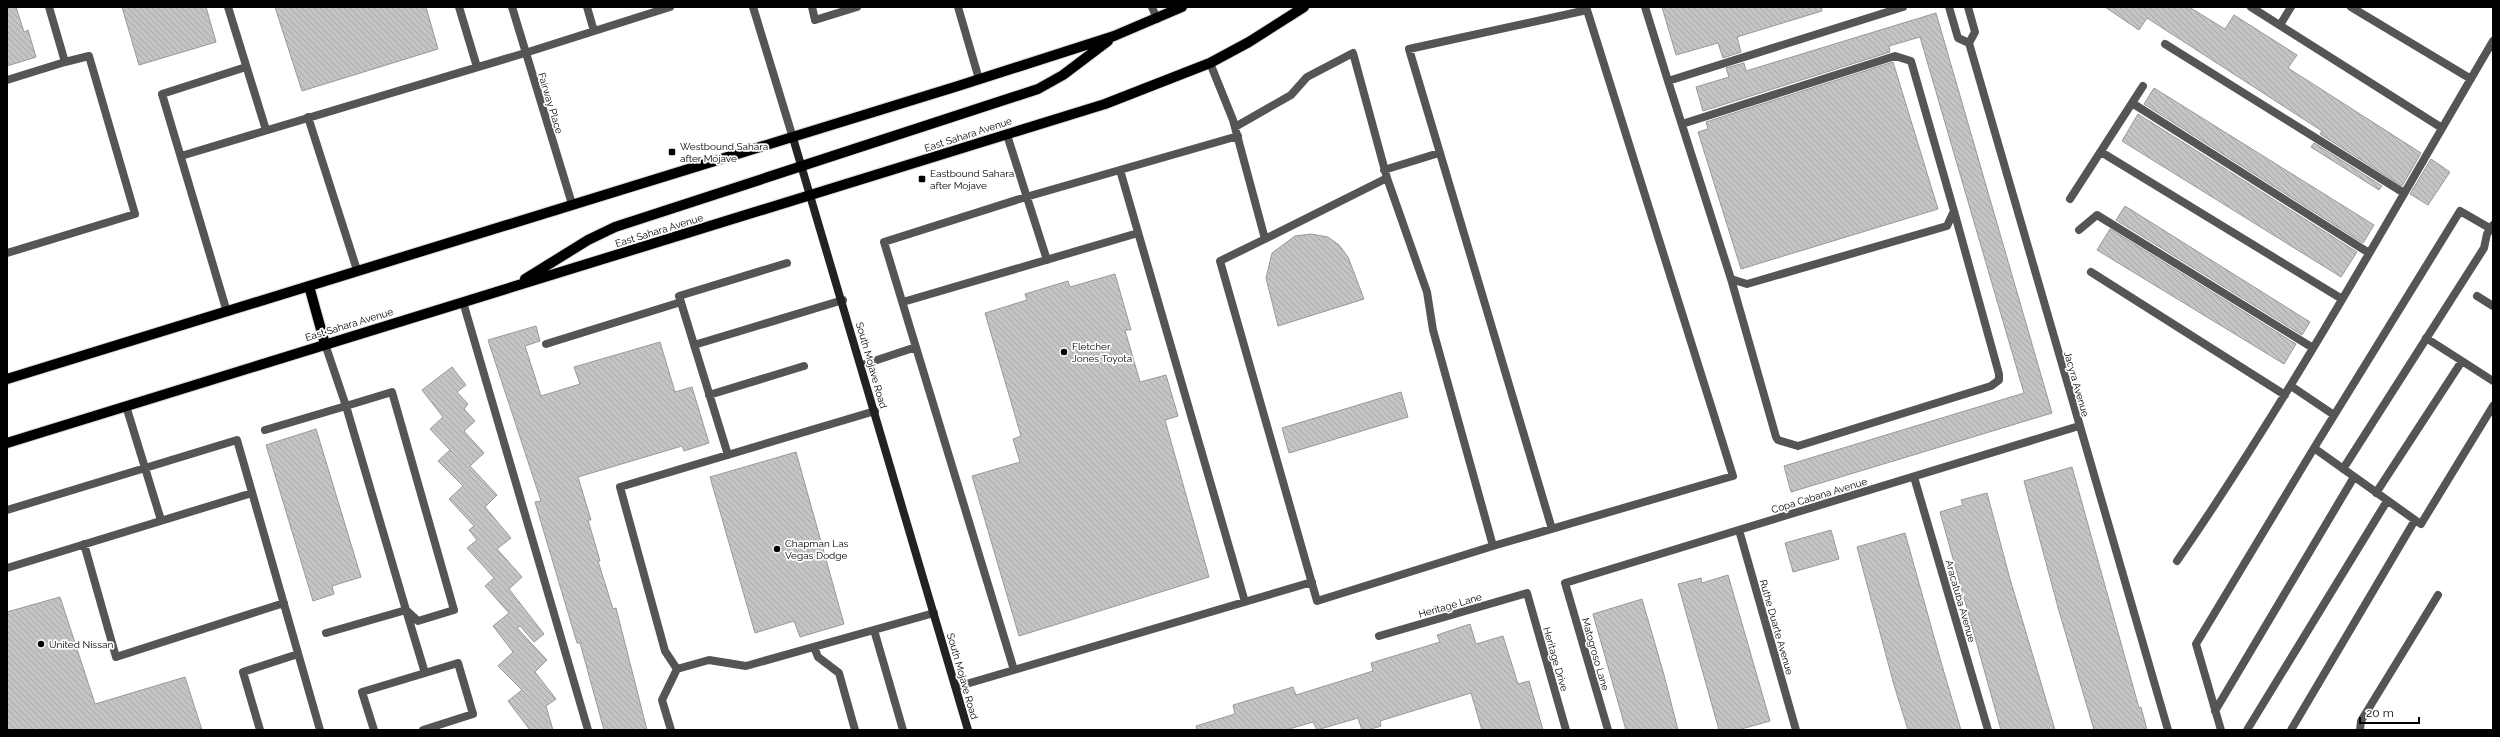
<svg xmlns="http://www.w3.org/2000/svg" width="2500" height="737" font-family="Raleway,sans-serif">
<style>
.building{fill:url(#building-back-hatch);stroke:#999}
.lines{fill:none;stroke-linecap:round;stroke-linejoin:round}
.primary-casing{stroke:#dbdbdb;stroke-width:12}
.lane{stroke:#555;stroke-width:8}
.street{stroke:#555;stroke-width:8}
.secondary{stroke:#222;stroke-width:8}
.primary{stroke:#000;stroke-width:10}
.poi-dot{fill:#000;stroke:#fff;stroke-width:1.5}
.labels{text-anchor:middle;stroke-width:3.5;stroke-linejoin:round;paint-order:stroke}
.street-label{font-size:10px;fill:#000;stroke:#fff}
.poi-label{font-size:10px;fill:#000;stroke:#fff;text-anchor:start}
</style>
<defs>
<pattern id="building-back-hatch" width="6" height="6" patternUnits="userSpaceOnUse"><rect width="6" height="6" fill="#c4c4c4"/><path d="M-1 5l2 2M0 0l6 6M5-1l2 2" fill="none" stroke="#a7a7a7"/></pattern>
</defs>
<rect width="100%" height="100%" fill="#fff"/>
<path class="building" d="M7,7h9l8,25 4,-2 8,27 -29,9z
M122,7h84l10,35 -77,23z
M275,7h151l12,42 -136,42z
M1662,7h159l1,4 -85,26 4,15 -18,6 -5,-15 -42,12z
M2105,7h84l36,22 9,-14 63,40 -9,13 133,85 -19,33 -82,-52 2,-3 -175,-113 -8,12z
M1936,13l116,400 -261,79 -7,-26 240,-73 -104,-356 -31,9 1,6 -187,59 -7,-24 33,-10 -3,-9 18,-5 2,8z
M1893,62l45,147 -197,60 -43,-137 10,-3 -2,-7z
M2154,88l220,137 -11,18 -219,-139z
M2138,114l219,138 -16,25 -219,-136z
M2314,143l68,43 -3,4 -68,-43z
M2431,159l19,13 -22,33 -18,-11z
M2125,206l185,116 -8,13 -186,-115z
M2110,229l186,115 -12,20 -187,-114z
M1311,234l17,3 11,8 9,12 16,42 -86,27 -12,-48 6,-25 23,-17z
M1115,274l16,56h-6l15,52 26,-7 12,41 -13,4 44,157 -190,59 -47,-160 48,-14 -7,-23 8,-3 -36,-123 42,-13 -2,-6 43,-13 2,6z
M536,326l4,15 -15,5 16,50 39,-12 -6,-17 86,-25 15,50 17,-5 17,56 -25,8 -2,-5 -104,31 13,43h-3l12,41h-2l15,48 3,-1 31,122h-43l-24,-87h-3l-42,-141 6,-1 -53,-161z
M452,367l14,18 -9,7 11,12 -4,5 11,12 -11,10 20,22 -14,13 27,29 -12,12 26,31 -14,11 25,28 -13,12 35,45 -10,8 -14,-16 -3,2 30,32 -12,12 21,27 -10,7 7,24h-23l-22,-29 14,-11 -24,-24 15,-14 -20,-26 16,-13 -24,-27 9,-8 -27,-30 10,-8 -8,-10 5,-4 -25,-27 14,-13 -25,-25 12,-11 -20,-21 13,-12 -21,-27z
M1401,392l7,25 -119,36 -7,-25z
M316,429l45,148 -29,9 2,8 -21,7 -47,-156z
M796,452l48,172 -44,13 -6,-16 -39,12 -45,-156z
M2072,467l67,241 2,-1 6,23h-53l-35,-119 -35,-130z
M1987,493l23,86 45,151h-54l-9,-32 -52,-186 23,-7 -2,-5z
M1831,530l8,29 -46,13 -8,-29z
M1905,533l36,129 20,68h-53l-14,-45 -37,-138z
M1728,575l42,146 -32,9h-19l-41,-146 23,-6 1,5z
M60,597l35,107 90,-27 17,53h-195v-118z
M1642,599l22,76 14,55h-52l-33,-116z
M1470,624l6,20 27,-8 15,48 11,-3 14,49h-61l-11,-37 -91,28 1,5 -13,4h-6l-4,-12 -41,12 -4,-8 -27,8h-89l-1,-4 39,-12 -2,-9 60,-18 3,8 77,-24 -2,-8 69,-21 -3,-7z"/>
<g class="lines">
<defs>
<path id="primary" d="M525,279l63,-39 27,-13 423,-138 25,-14 45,-34
M309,286l16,58
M7,379l951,-293 156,-50 68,-29
M7,443l1098,-339 105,-41 39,-21 55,-35"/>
</defs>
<use href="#primary" class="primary-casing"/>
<path class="lane" d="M228,7l38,123
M459,7l18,60
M587,7l7,24
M812,7l3,13 42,-13
M958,7l21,72
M1152,7l5,12
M1645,7l23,74 235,-74
M2251,7l191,121
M2351,7l120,72
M2280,25l11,-18
M2165,44l239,149
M1210,63l23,57 32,119 122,-61 40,114 6,38 60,216 -176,55 -97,-340 45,-22
M7,80l58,-18 -16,-55
M1668,81l63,198 16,5 200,-58 7,-15 -43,-150 -16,-5 -213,68
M2132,103l237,150
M308,117l49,153
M1235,127l56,-32 16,-18 46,-24 34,125
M1007,135l40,125
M1238,136l-212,61 -142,45 130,428 298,-88
M2101,152l241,147
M181,156l344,-103 145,-46
M1120,170l125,432
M1384,170l55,-17
M2070,199l73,-113
M2079,230l18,-15 216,133
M7,253l128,-39 -46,-158 -24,6
M2091,272l194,123
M1731,279l45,158 2,3 20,6 193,-60 8,-6v-6l-45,-163
M2477,296l16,10
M463,302l125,428
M903,302l235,-69
M227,312l-65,-218 84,-27
M546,344l135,-42
M694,345l149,-45
M2462,361l31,20
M862,365l54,-18
M2291,386l43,29
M709,395l95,-29
M126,406l35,114
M875,411l-255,76 45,164 12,18 32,-9 37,6 188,-53
M265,430l81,-24 -21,-62
M2314,448l146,-237 33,19
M728,455l-49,-159 108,-33
M2343,469l141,-221 3,-14 6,-9
M2376,493l86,-132 -36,-23
M7,510l230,-70 83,290
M2415,520l6,4 72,-118
M84,544l32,113 168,-54
M1493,546l240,-70 -146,-466 -178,39 143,480
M2177,561c115,-167 213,-345 316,-520
M7,568l245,-75
M874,630l29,100
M326,633l80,-23 -60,-204 46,-14 62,218 -36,11 -12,-11
M814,647l4,10 21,16 16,57
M956,687l58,-17
M2215,711l139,-234
M260,730l-17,-58 55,-18
M374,730l-12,-38 63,-19 -19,-63
M423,730l50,-16 -15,-51 -33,10
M671,730l-9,-30 15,-31
M2221,730l-25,-86 118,-196 101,72 -124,210
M2247,730l140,-229
M2360,730l1,-9 77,-126"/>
<path class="street" d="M512,7l60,197
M753,7l40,131
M1949,7l9,31 11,5 199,687
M1968,7l7,25 -6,11
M1914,477l74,253
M1739,530l57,200
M1379,636l148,-43 39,137
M1608,730l-43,-147 514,-157"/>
<path class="secondary" d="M793,138l175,592"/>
<use href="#primary" class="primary"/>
</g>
<g class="poi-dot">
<rect x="668" y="148" width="8" height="8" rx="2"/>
<rect x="918" y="175" width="8" height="8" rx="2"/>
<circle cx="1064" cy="352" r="4"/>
<circle cx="777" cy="549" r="4"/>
<circle cx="41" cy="644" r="4"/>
</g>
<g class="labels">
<g class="street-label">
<text transform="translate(551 103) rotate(73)" y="4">Fairway Place</text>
<text transform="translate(968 134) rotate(-18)" y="4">East Sahara Avenue</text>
<text transform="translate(659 230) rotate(-17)" y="4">East Sahara Avenue</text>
<text transform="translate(349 324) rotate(-17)" y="4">East Sahara Avenue</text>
<text transform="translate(872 365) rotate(74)" y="4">South Mojave Road</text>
<text transform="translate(2077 384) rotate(74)" y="4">Jacyra Avenue</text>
<text transform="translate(1819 495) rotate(-17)" y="4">Copa Cabana Avenue</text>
<text transform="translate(1961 601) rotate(74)" y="4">Aracatuba Avenue</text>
<text transform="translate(1450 605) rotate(-16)" y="4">Heritage Lane</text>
<text transform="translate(1777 627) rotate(74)" y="4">Ruthe Duarte Avenue</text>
<text transform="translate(1596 654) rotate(74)" y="4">Matogroso Lane</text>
<text transform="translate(1556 659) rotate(74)" y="4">Heritage Drive</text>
<text transform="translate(963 676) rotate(74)" y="4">South Mojave Road</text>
</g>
<g class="poi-label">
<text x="680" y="150">Westbound Sahara<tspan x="680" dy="12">after Mojave</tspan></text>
<text x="930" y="177">Eastbound Sahara<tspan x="930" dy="12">after Mojave</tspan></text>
<text x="1072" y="350">Fletcher<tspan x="1072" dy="12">Jones Toyota</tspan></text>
<text x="785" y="547">Chapman Las<tspan x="785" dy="12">Vegas Dodge</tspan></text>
<text x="49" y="648">United Nissan</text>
</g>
</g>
<rect width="2500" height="737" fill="none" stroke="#000000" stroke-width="16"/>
<path d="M2360 717v6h59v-6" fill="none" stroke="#000000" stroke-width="2"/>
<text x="2366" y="717" font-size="12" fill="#000000" stroke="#ffffff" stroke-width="3" paint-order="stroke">20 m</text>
</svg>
